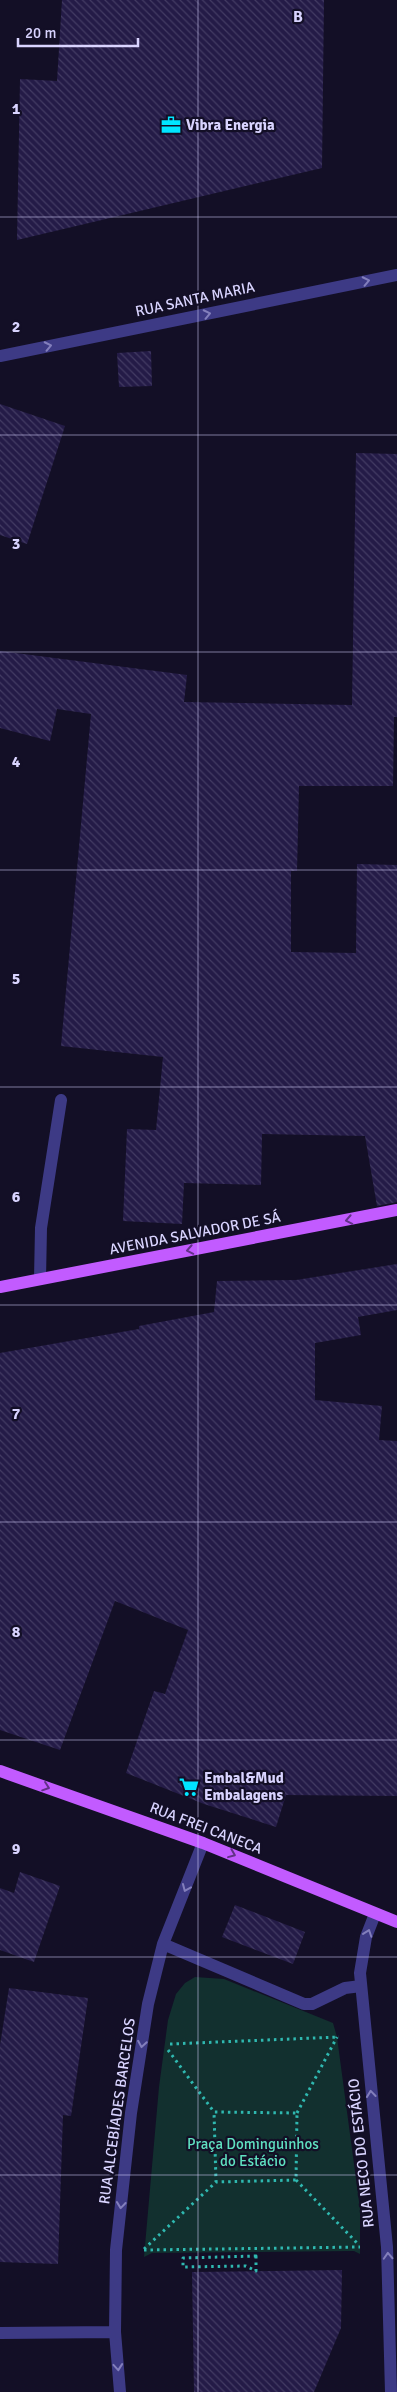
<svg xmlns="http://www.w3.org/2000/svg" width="397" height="2392" font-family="Signika,sans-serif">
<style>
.green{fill:#12302f}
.building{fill:url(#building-back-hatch)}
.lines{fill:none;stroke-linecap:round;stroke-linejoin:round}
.path{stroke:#2fb8b0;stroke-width:3;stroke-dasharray:2.5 4;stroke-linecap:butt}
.minor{stroke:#3d3a85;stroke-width:12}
.major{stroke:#c25bff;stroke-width:12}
.oneway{stroke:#837fbc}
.oneway2{stroke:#623188}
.grid{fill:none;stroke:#d9d4ff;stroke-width:1;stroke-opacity:0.55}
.labels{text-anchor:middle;stroke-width:4.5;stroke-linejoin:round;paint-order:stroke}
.poi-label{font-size:15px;font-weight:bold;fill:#d9d4ff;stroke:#130f26;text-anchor:start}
.street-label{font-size:15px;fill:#d9d4ff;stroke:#130f26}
.park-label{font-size:15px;fill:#5fe0c0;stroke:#130f26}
.grid-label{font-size:16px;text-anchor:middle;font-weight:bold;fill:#d9d4ff;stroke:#130f26;stroke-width:4.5;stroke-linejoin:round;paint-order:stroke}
</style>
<defs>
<pattern id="building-back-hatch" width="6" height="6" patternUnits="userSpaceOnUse" patternTransform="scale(1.25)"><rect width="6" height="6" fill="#241b47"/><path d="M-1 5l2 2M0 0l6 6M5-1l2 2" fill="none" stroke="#433b63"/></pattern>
</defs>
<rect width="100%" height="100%" fill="#130f26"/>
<path class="green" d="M195,1977l29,2 109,44 4,14 23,172v45l-6,-3 -202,2 -8,4 15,-170 9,-67 8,-26 9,-11z"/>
<path class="building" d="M62,0h262l-2,168 -305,72 3,-161 37,2z
M151,351l1,35 -33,1 -2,-34z
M0,404l65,22 -38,118 -27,-9z
M356,453l41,1v263h-3l-1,69h-94l-2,85h-6v81l65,1 1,-89 40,1v337l-20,4 -12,-70 -103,-2 -1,51 -77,-2 -2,41 -59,-3 4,-92 29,1 7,-73 -102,-11 30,-332 -34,-5 -7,32 -50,-13v-77l187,24 -3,27 168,3z
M397,1264v46l-39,7 3,18 -46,8v57l67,6 -3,34 18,1v355l-111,-1 -10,32 -72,-23 -78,-31 28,-82 11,3 23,-64 -73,-29 -55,149 -60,-20v-377l139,-24v-3l75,-14 3,-31 79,-1z
M20,1872l40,14 -26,76 -34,-12v-62l14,5z
M235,1905l70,27 -12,32 -71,-27z
M9,1988l79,10 -17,118 -8,-1 -5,149 -58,-2v-217z
M342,2270l-1,58 -27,64h-120l-2,-120z"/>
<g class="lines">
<path class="path" d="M170,2044l169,-7
M168,2050l46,62
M297,2113l40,-76
M296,2180l62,64
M144,2249l72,-67 80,-2 1,-67 -83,-1 2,70
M144,2250l216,-3
M256,2256v15l-10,-5 -63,1v-9z"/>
<path class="minor" d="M0,356l397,-81
M40,1279l1,-51 20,-128
M375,1914l-9,23 -6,36 27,274 4,145
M163,1944l141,60h8l33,-16 16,-2
M0,2333l115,-1
M120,2392l-5,-60 1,-82 15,-137 17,-109 15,-60 40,-101"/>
<path class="major" d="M0,1287l397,-77
M0,1771l203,72 194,79"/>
</g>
<defs><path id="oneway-chevron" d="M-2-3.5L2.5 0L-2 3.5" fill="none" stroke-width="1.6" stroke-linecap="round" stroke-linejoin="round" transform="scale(1.25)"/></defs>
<g class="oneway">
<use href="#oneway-chevron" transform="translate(366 281) rotate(-12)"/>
<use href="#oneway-chevron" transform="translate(207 314) rotate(-12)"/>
<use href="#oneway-chevron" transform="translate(48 346) rotate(-12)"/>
<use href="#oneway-chevron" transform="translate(186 1888) rotate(113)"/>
<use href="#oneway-chevron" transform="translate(368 1933) rotate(-71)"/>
<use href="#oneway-chevron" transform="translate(142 2044) rotate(99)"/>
<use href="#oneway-chevron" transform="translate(371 2094) rotate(-96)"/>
<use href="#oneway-chevron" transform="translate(121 2205) rotate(96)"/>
<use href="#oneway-chevron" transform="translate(388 2256) rotate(-93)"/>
<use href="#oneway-chevron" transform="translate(118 2367) rotate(85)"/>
</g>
<g class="oneway2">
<use href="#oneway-chevron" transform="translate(349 1220) rotate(169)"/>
<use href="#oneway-chevron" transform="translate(190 1250) rotate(169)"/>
<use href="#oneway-chevron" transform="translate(46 1787) rotate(19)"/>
<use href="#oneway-chevron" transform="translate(232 1854) rotate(22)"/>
</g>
<path class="grid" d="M198,0v2392M0,217h397M0,435h397M0,652h397M0,870h397M0,1087h397M0,1305h397M0,1522h397M0,1740h397M0,1957h397M0,2175h397"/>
<defs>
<symbol id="office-bare" viewBox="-9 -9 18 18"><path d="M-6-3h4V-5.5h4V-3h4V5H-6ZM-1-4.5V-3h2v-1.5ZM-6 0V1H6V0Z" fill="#00e5ff" stroke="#130f26" stroke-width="2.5" paint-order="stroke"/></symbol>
<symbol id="supermarket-bare" viewBox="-9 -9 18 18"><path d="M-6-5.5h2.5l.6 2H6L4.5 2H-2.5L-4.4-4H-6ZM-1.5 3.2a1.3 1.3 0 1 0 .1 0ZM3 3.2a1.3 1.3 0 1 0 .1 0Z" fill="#00e5ff" stroke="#130f26" stroke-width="2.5" paint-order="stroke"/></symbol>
</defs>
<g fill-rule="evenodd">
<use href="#office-bare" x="157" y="111" width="28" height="28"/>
<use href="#supermarket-bare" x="175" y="1773" width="28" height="28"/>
</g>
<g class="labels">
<g class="poi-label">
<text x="186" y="130">Vibra Energia</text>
<text x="204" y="1783">Embal&amp;Mud<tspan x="204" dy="17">Embalagens</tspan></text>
</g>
<g class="street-label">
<text transform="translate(195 299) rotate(-12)" y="5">RUA SANTA MARIA</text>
<text transform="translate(195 1233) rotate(-11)" y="5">AVENIDA SALVADOR DE SÁ</text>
<text transform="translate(206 1828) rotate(21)" y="5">RUA FREI CANECA</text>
<text transform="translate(117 2111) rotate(-82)" y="5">RUA ALCEBÍADES BARCELOS</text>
<text transform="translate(361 2153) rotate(-96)" y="5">RUA NECO DO ESTÁCIO</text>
</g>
<g class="park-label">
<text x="253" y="2149">Praça Dominguinhos<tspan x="253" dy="17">do Estácio</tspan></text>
</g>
</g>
<g class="grid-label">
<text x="298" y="22">B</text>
<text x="16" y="114">1</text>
<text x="16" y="332">2</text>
<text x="16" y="549">3</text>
<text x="16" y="767">4</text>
<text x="16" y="984">5</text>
<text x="16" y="1202">6</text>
<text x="16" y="1419">7</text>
<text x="16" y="1637">8</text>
<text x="16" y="1854">9</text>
</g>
<path d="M18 38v8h120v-8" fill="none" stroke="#d9d4ff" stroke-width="2.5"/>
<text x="25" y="38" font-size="15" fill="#d9d4ff" stroke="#130f26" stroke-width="4" paint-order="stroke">20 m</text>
</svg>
